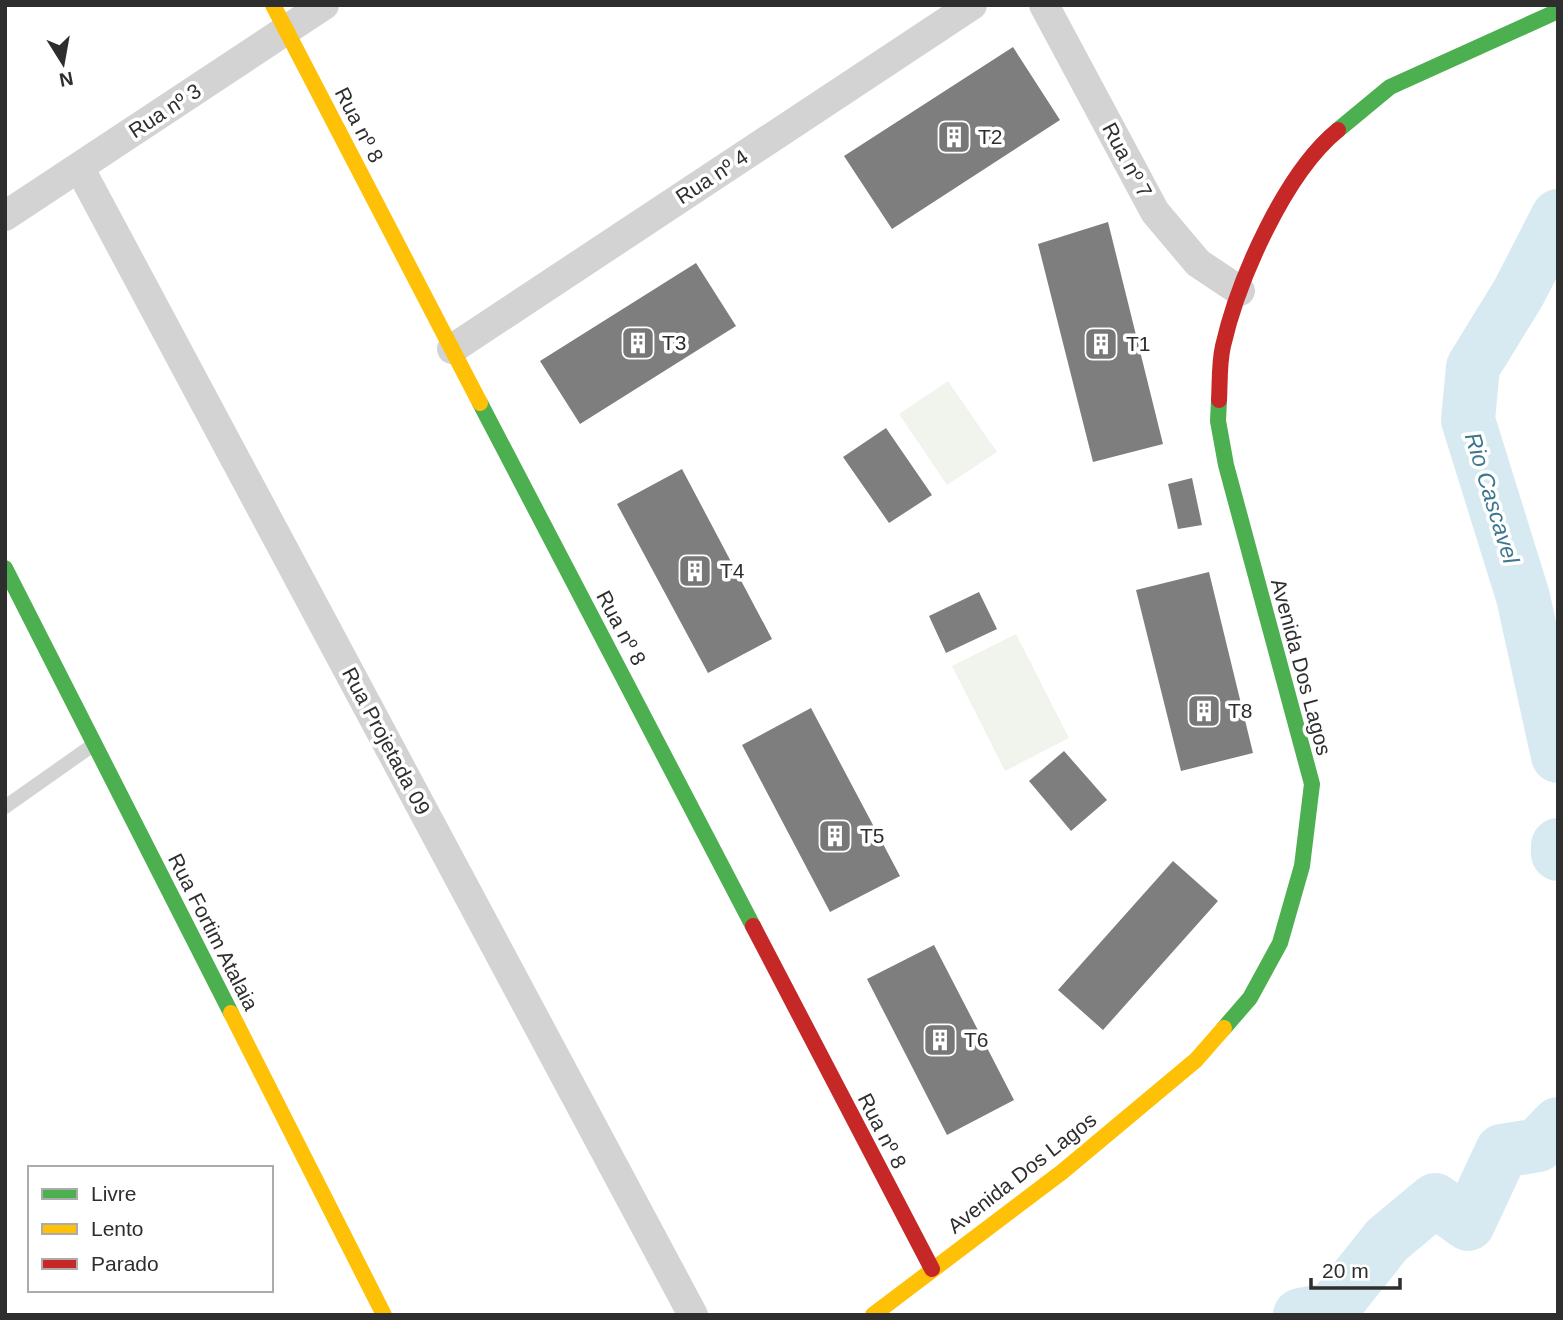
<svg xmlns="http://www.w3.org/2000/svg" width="1563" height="1320" font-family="Arial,sans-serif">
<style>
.garden{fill:#f1f4ec}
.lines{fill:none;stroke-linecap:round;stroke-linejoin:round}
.river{stroke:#d8eaf1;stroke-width:54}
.building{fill:#7e7e7e}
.lane{stroke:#d3d3d3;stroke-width:14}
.street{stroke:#d3d3d3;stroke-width:30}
.fast{stroke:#4caf50;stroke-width:16}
.slow{stroke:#ffc107;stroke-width:16}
.jam{stroke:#c62828;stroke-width:16}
.labels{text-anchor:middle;stroke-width:7;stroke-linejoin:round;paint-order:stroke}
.street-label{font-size:21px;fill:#2e2e2e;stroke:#fff}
.poi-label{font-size:21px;fill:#2e2e2e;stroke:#fff;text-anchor:start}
.water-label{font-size:23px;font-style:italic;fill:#3d778e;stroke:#fff}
</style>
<rect width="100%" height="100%" fill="#fff"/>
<path class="garden" d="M948,381l49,71 -50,33 -48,-71z
M1016,634l53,104 -64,33 -53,-105z"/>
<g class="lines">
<path class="river" d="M1558,216l-39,76 -46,75 -5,53 55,177 35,159
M1558,845v9
M1300,1315l32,-6 55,-69 48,-40 33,24 34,-73 36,-6 20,-21"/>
</g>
<path class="building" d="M1013,47l47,73 -168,109 -48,-73z
M1108,222l55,222 -70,18 -55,-218z
M696,263l40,63 -156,98 -40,-63z
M886,428l46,67 -43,28 -46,-66z
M682,469l90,170 -64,34 -91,-169z
M1192,478l10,47 -24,4 -10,-45z
M1209,572l44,181 -72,18 -45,-181z
M979,592l18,37 -51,24 -17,-37z
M811,708l89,168 -70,36 -88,-167z
M1064,751l43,49 -36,31 -42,-50z
M1173,861l45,40 -115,129 -45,-40z
M934,945l80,155 -67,35 -80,-156z"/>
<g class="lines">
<path class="lane" d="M5,807l88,-62"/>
<path class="street" d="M1044,5l111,207 43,51 42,28
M79,167l614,1148
M5,216l319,-211
M452,349l520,-344"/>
<path class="fast" d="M1338,130l52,-43 168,-76
M1219,400l-1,21 8,44 86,319 -10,82 -22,77 -30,55 -26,30
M480,403l273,523
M5,568l226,445"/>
<path class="slow" d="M273,5l207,398
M231,1013l153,302
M873,1315l189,-143 134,-112 28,-32"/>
<path class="jam" d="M1219,400c1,-17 0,-37 4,-54 15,-66 62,-173 115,-216
M753,926l179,343"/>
</g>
<defs>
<symbol id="building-square" viewBox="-11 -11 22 22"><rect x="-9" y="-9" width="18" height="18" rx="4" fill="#777" stroke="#fff"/><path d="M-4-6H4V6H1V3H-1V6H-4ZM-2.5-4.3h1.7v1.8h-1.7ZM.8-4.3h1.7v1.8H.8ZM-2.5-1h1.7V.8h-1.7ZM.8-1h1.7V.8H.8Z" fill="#fff"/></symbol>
</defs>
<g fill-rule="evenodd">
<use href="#building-square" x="935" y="118" width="38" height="38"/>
<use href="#building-square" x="619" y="324" width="38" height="38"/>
<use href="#building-square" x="1082" y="325" width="38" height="38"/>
<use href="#building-square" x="676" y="552" width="38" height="38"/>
<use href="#building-square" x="1185" y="692" width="38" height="38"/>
<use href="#building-square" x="816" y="817" width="38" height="38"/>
<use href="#building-square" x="921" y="1021" width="38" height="38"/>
</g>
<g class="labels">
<g class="street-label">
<text transform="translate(165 111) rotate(-33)" y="7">Rua nº 3</text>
<text transform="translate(359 125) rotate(63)" y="7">Rua nº 8</text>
<text transform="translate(1127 160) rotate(62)" y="7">Rua nº 7</text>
<text transform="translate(712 177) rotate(-33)" y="7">Rua nº 4</text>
<text transform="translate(621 628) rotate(62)" y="7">Rua nº 8</text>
<text transform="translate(1301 667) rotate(75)" y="7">Avenida Dos Lagos</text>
<text transform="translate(386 741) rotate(62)" y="7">Rua Projetada 09</text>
<text transform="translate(213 932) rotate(63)" y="7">Rua Fortim Atalaia</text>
<text transform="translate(882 1131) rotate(63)" y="7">Rua nº 8</text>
<text transform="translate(1022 1173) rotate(-38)" y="7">Avenida Dos Lagos</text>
</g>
<g class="poi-label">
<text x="978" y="144">T2</text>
<text x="662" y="350">T3</text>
<text x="1126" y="351">T1</text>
<text x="720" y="578">T4</text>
<text x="1228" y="718">T8</text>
<text x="860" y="843">T5</text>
<text x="964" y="1047">T6</text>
</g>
<g class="water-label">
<text transform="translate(1492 498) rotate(73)" y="8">Rio Cascavel</text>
</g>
</g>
<rect width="1563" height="1320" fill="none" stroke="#2e2e2e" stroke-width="14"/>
<rect x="28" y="1166" width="245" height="126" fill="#ffffff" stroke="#ababab" stroke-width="2"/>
<rect x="42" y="1189" width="35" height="10" fill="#4caf50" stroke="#ababab" stroke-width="2"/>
<text x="91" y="1201" font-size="21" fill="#2e2e2e">Livre</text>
<rect x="42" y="1224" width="35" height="10" fill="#ffc107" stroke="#ababab" stroke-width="2"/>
<text x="91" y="1236" font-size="21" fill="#2e2e2e">Lento</text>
<rect x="42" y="1259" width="35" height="10" fill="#c62828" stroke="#ababab" stroke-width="2"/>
<text x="91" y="1271" font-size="21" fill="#2e2e2e">Parado</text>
<g transform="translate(63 63) rotate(169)" stroke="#ffffff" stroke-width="5" paint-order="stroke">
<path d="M0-5L12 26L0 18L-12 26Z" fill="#2e2e2e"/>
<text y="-10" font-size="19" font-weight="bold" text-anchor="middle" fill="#2e2e2e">N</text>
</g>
<path d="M1311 1278v10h89v-10" fill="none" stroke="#2e2e2e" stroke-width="3.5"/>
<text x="1322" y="1278" font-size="21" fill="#2e2e2e" stroke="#ffffff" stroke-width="5" paint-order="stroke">20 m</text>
</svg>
